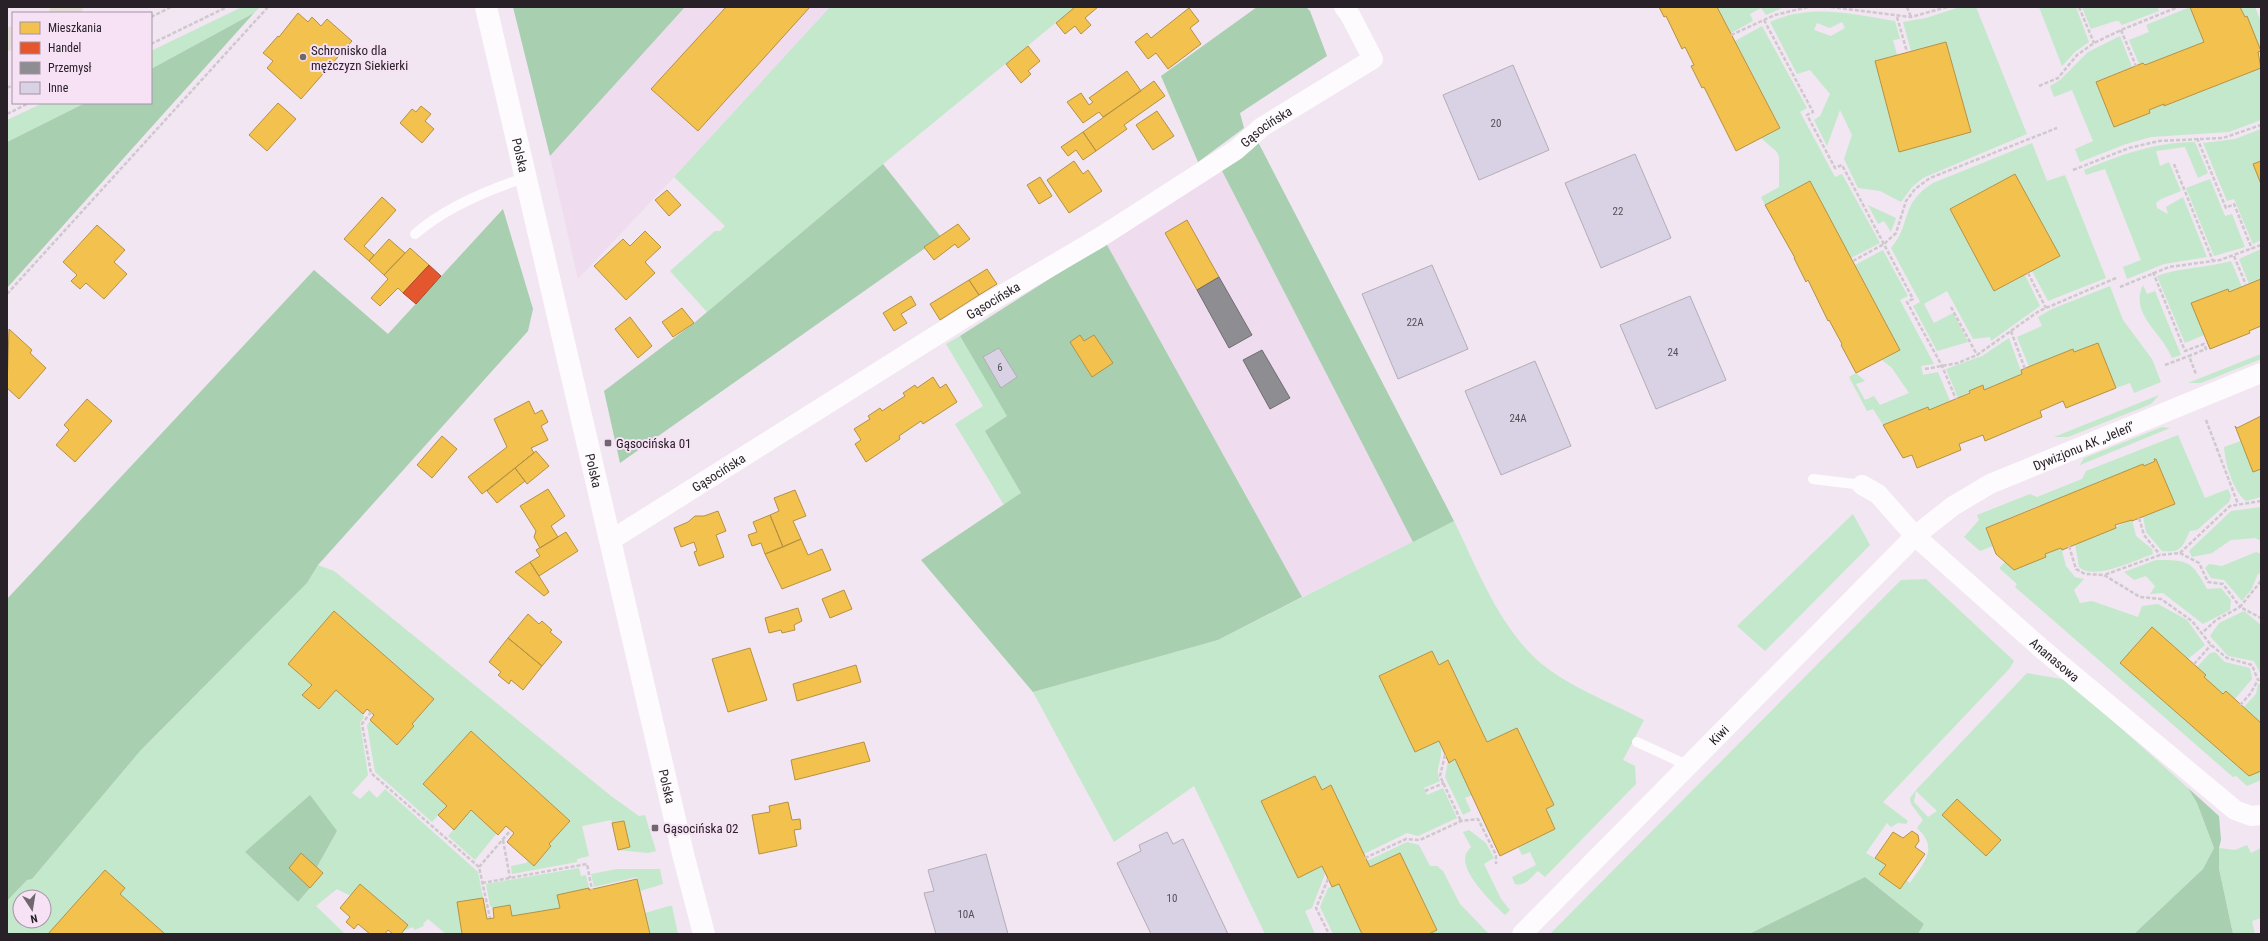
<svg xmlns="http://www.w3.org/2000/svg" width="2268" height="941" font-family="'Roboto Condensed',sans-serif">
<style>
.built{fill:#f0dcef}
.green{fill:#c4e8cb;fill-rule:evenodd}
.forest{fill:#a7cfb0}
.homes{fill:#f2c14e;stroke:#b69143}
.shops{fill:#e4572e;stroke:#ac472c}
.industry{fill:#8d8d92;stroke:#6f6d72}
.building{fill:#d8d2e4;stroke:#b2adb6}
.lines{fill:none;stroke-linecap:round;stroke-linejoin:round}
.path{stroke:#cec9cd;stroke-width:2.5;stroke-dasharray:4 2;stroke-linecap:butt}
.service{stroke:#fdfbfd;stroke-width:10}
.minor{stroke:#fdfbfd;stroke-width:20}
.tertiary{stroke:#fdfbfd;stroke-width:22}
.primary{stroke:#e3dfd7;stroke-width:22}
.poi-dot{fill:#6f666e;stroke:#f6e1f5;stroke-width:1.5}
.labels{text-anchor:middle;stroke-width:4;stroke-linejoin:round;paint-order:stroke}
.number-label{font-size:11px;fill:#564f59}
.poi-label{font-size:13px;fill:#292128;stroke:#f6e1f5;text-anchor:start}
.street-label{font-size:13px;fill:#292128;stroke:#f6e1f5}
</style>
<rect width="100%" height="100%" fill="#f1e6f1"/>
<path class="built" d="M685,7h145l-156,170 -96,102 -28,-123z
M1220,167l193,375 -111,55 -196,-354z"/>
<path class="green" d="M242,7h18l-6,6 -103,56v-18z
M830,7h245l-192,157 -176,148 -37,-41 45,-40h5l5,-5 -51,-49z
M1717,7h67l-18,8 -5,-7 -11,6 3,7 -22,12z
M1960,7h16l51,127 -104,44 -11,9 -11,15 -21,-11 -22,-3 -14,-29 8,-24 -12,-25 -13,36 -13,-26 6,-4 10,-22 -20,-24 -13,4 -27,-52c41,-19 82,-8 125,-1l5,18 -7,1 4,15 -22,6 24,90 72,-19 -25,-90 -35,9 -8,-29 23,-4zM1842,22l3,6 -14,8 -17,-6 3,-7 13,5z
M2039,7h37l13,35 -14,10 -13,14z
M2082,7h75l2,4 -37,14 -3,-4h-4l-24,8z
M2190,7l14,35 -59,23 -2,-2 -4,1 -10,-24 20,-8 -3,-7z
M2240,7h15l6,15v36z
M1762,26l45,82 -7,4 35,65 7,-3 38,69 -29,15 -41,-77 -45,24 -4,-8 18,-10v-30l-2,-5 -16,-14 19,-11 -45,-86z
M2120,36l12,31 -36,15 18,45 35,-14v-3l15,-6 1,2 96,-38v52l-32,12 -78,5 -25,7 -46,18 -5,-13 18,-8 -21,-51 -18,7 -4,-11 10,-6 28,-28z
M43,103h42l-78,39v-22z
M2261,129v32l-8,3 8,20v56l-8,4 -19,-45 -7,2 -24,-58 32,-4z
M2195,142l13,31 -10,5 -13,-31 -29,4 4,15 9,-4 12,29 -20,8 -5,4 1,5 11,6 -2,-7 17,-10 24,60 -43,7 -37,15 -4,-12 18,-7 -36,-91 -19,6 -2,-5c40,-16 67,-27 111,-28z
M2032,143l15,38 18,-6 41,103 -58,23 -16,-30 28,-15 -45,-82 -65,35 44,82 31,-16 15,31 -49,35 -1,-4 -17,2 -26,-48 -23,13 10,19 19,-10 15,29 -31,9 -24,-45 7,-4 -29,-54c21,-24 8,-44 42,-65z
M2210,179l15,37 7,-2 13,33 -31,9 -28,-68z
M1868,205l28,13 -5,14 -7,-11 -6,3z
M2261,249v30l-12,5 -10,-25z
M1883,250l25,46 -8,4 34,64 -13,2 2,9 15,-3 12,29 -21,9 -1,-3 -45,18 -10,-16 -6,2 -18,-34 7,-4 9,8 -9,3 9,16 9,-4 6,9 29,-12 -17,-25 -10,-8 18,-11 -45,-84z
M2231,261l11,26 -13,5 -2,-3 -35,14 12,32 -19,8 -28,-67c25,-9 50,-8 74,-15z
M2143,285l4,9 8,-3 26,64 -9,3c-10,-26 -43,-44 -29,-73z
M2110,286l13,34 29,39 9,23 -27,11 -4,-10 -14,5 -18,-45 -24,9 -1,-3 -44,18 -12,-30 25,-11 -4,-9 14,-8z
M960,336l48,80 -22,15 35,62 -17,12 -49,-81 28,-18 -37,-62z
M2009,338l13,36 -38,16 -2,-5 -24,13 -12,-29 36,-13z
M2261,354v5l-60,24h-13z
M2159,395l-8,9 -83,33h-14z
M2162,427l8,1 -90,37 4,-7z
M2178,435l27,63 23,-9 3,7 -2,6 -32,28 -7,1c-8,16 -8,22 -28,20l-16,-19 -3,-15 32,-13 -19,-45 -12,7 -1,-2 -40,18 -1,-2 -61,27 -1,-2 -41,17 1,2 -14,5 7,17 -13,5 -16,-14 15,-17 -2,-5 53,-21 7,3 45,-18 4,-8z
M2241,441l12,31 8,-3v28l-15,4c-13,-10 -21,-38 -22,-54z
M2261,507v34l-6,-3 -24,2 -19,13 -20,4 -3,-6 42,-40z
M1853,514l17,31 -105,106 -28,-25z
M2132,520l4,16 16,13 1,5c-18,6 -58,27 -74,13l-4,-23z
M1454,521c23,47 43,101 82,138 28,26 74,43 108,61l-21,40 12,6 1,18 -91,93 -7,-6c-7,6 -13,16 -23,13l-3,-7 24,-12 -6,-13 -8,3 -4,-8 37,-18 -9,-20 8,-4 -37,-77 -30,14 -55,-91 -53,25 36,76 24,-11c7,17 -6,26 1,40l-16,7 3,7 16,-7 14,30 -39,18 -11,-3 -43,21 -33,-68 -9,4 -7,-14 -53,25 36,76 24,-11 3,8 -13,34 -7,3 10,23h-50l-71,-148 -80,56 -81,-150 185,-52z
M2061,548l5,1 -4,2 4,15 9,11 9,2 -10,11 6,13 12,-2 46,16 4,-11 16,-2 29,16 18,25 -17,14 -36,-32 -32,36 129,113 12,-5v9l-14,6 -11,-10 -3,1 -218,-190 2,-3 -18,-16 6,-6 9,8 32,-13 -1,-3z
M2256,552l5,2v19l-3,1 -7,16 -9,11 -18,-21 -13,-2 -6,-10 4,-4 13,2z
M2156,560c32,0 36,1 51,29l14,-1 10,12 -1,10 -27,14 -40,-31 -13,1 5,-8 -9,-10 -12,4 -10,-8z
M318,565l16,6 277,225 28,20 6,-1 11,36 -8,2 -30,-3 12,-3 -6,-26 -12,2 -1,-3 -29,6 7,30 -12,3v3l-65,12 -1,-8 15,-3 2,-2 6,5 17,-19 -2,-3 21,-23 -99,-90 -48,53 24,22 -15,16 -57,-50 -8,-47 4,-5 26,25 17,-19 -2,-2 22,-25 -100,-88 -46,53 24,21 -10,10 17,14 17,-19 27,24 1,3 -4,6 8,52 -16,18 8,6 9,-9 8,8 8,-9 93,83 5,26 -26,4 5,32h-16l-18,-15 -5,5 1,2 -10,4 -1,-3 -10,4 5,-6 -48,-41 -9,12 -14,-7 -21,17 29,28h-180l-45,-40 5,-6 -77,46h-41v-33l20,-21 5,-1 109,-129 166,-167zM337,831l-20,36 6,6 -25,29 -53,-50zM20,897h24v24h-24z
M1926,579l88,82 -4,7 -127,134 25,19 -2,3 -8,-1 -7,4 -4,-4 -21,30 20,12 -6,9 20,15 6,-9 4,3c13,-20 30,-34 7,-55l6,-8 -12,-16 -1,-6 6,-8 111,-117 40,7 121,108 9,15 17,45 -11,21 -69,65h-216l6,-10 -59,-47 -116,57h-199l351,-354zM1916,791l21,20 -9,6 -14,-15z
M2244,611l17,14v50l-7,-14 -26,-5 -18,-20 9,-13z
M2215,652l10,10 25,6 2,11 -18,21 -8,-8 -3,2 -19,-17 2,-2 -9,-8 13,-14z
M2258,684h3v39l-18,-15 13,-14z
M1455,759l17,36 -7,3 6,13 -8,4 -18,-38 3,-16z
M471,810l26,23 -22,27 -27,-24z
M1469,830l17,13 8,15 -10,6 17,35 9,11 -5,5c-11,-11 -46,-43 -39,-61 1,-2 3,-5 5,-7l-8,-15z
M1407,842l12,3 11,21h7l6,5 17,33 29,30h-60l8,-4 -37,-77 -30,14 -3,-6z
M2247,845l4,8 10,-5v70l-9,3 3,13h-22l-14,-65v-21l16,2z
M579,868l2,8 5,-1 3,13 -31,7 2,13 -48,8 -2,-11 -17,3 -3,-2 -4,-22z
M617,869h43l3,15 -23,7 -3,-14 -43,10 -3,-13z
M1339,884l23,50h-29l-13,-27 8,-19z
M669,906h3l6,28h-28l-5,-21z"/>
<path class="forest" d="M513,7h172l-135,149z
M1257,7h49l4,4 17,45 -87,57 4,15 -46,34 -37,-86z
M254,13l-247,275v-146l78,-39h66v-34z
M1258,142l196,379 -41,21 -193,-375z
M883,164l58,73 -321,226 -16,-72 90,-68z
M503,209l30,100 -5,22 -210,234 -11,18 -166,167 -109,129 -5,1 -20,21v-302l307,-329 74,64z
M1106,243l196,354 -84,43 -185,52 -112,-132 100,-67 -36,-62 22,-15 -47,-80z
M2188,788l31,28 2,24 -2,8v21l14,65h-99l69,-65 11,-21 -17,-45z
M310,795l27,36 -20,36 6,6 -25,29 -53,-50z
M1865,877l59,47 -6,10h-169z"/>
<path class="homes" d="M726,7h84l-112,124 -47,-42z
M1075,7h23l-13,11 6,7 -10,9 -6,-8 -10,8 -9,-11z
M1659,7h58l63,121 -44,23 -32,-64 -2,1 -11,-22 3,-1 -9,-18 -3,2 -16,-33 -2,1z
M2190,7h50l5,10 2,-1 14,35 -3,1 3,16 -97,38v-2l-15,6 1,3 -36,14 -18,-45 47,-19 2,2 59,-23z
M1189,8l10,13 -9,7 11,16 -33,25 -12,-16 -8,6 -13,-17 12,-9 4,5z
M298,13l10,9 4,-5 9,9 6,-7 25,22 -51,58 -34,-31 6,-7 -10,-8 15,-17 1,1z
M1946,42l25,90 -72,20 -24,-91z
M1028,46l12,15 -12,10 3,3 -10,9 -15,-19z
M1127,71l14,20 -38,26 -4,-5 -16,11 -16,-21 14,-9 8,12 4,-3 -4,-4z
M1154,81l11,15 -41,29 3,4 -31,22 -13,-19z
M278,103l18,16 -29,32 -18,-16z
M421,106l10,8 -6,7 9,8 -12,14 -22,-20 12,-14 4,3z
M1157,111l17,25 -21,14 -17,-25z
M1083,132l13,19 -13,9 -7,-10 -8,6 -7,-9z
M1074,161l9,13 5,-4 14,21 -33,22 -22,-33z
M2261,161v23l-8,-20z
M2015,174l45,82 -66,35 -44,-82z
M1040,177l12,19 -13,8 -12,-19z
M1810,181l90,169 -44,23 -15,-28 1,-1 -13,-24 -1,1 -20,-41 -2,2 -12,-24h1l-30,-53z
M667,190l14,15 -12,11 -14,-16z
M382,197l14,13 -32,36 10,9 -5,6 -25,-22z
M1187,220l32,57 -22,13 -32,-57z
M958,224l12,15 -12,9 -3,-4 -21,16 -10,-13z
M97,225l28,25 -11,12 13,12 -23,25 -18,-16 -6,6 -9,-8 6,-6 -14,-13z
M645,231l16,16 -16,15 10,11 -29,27 -32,-34 29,-27 7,7z
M389,239l16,14 -21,22 -15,-14z
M410,248l19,17 -26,28 -5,-5 -18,18 -9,-8 17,-19 -4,-4z
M987,269l10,15 -18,11 -10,-15z
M2261,279v47l-12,5 1,2 -40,16 -19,-46 37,-14 1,3z
M969,280l10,15 -39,25 -10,-16z
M911,296l5,9 -15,9 6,9 -13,8 -11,-18z
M682,308l12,15 -21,14 -11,-15z
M630,317l22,29 -14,12 -23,-29z
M9,329l23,21 -2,3 16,15 -27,31 -12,-11z
M1080,335l4,6 10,-6 19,28 -21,14 -22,-35z
M2098,343l18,45 -50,20 -3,-7 -23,10 2,6 -57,24 -2,-6 -24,9 2,6 -44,18 -5,-13 -9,3 -20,-33 45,-18 1,3 41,-17 -1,-2 14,-6 1,5 38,-16 -1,-4 12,-5 40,-16 1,3z
M933,377l7,11 6,-4 11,18 -34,22 -2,-3 -22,15 1,3 -34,23 -11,-18 6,-4 -7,-11 16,-10 -2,-3 12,-8 2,3 23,-15 -2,-3 12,-8 2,3z
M87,399l25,22 -37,41 -19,-17 13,-15 -5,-5z
M529,401l6,13 7,-4 6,12 -7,4 7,14 -17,8 3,5 -52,41 -14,-17 39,-30 -13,-28z
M2261,416v53l-8,3 -18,-46 2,2z
M442,436l15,13 -25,29 -15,-13z
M536,451l13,15 -22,18 -12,-16z
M2154,459h2l19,45 -43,17v-1l-17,5 1,3 -54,22 -1,-2 -16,6 1,3 -32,13 -18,-16 -10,-26 157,-64 1,2 11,-5z
M515,468l10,13 -28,22 -10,-12z
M548,489l17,27 -14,10 7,11 -18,11 -6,-11 2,-6 -16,-25z
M795,490l11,26 -13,5 8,18 -18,8 -13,-32 9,-4 -5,-13z
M718,511l8,20 -10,4 8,22 -25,9 -5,-14 3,-1 -3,-9 -13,5 -7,-19 14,-6 7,-6h9z
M770,515l13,32 -18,7 -4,-11 -9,3 -4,-11 9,-3 -4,-10z
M566,532l12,19 -39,25 -9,-14 10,-6 -4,-6z
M801,539l7,16 14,-6 9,21 -49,19 -17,-35z
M530,562l19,30 -5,4 -29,-24z
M844,590l8,19 -22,9 -8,-19z
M798,608l4,13 -8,4 1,5 -13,3 -1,-3 -12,3 -4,-15z
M334,611l100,88 -22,25 2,2 -17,19 -27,-25 4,-5 -7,-6 -4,5 -27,-24 -17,19 -17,-14 10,-10 -24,-21z
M528,614l11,10 3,-3 10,9 -2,2 12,10 -20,24 -34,-28z
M2152,627l54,48 -2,2 19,17 3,-3 35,32v48l-12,5 -129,-113z
M508,638l34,28 -19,24 -12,-10 -2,4 -11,-9 3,-3 -12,-10z
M750,648l17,52 -39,12 -16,-53z
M1432,651l7,14 9,-5 39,82 30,-14 37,77 -8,4 9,20 -55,27 -45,-97 -6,4 -10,-22 -24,11 -36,-76z
M856,665l5,17 -64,19 -4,-17z
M471,731l99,90 -21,23 2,2 -17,20 -27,-24 7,-9 -8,-7 -8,9 -27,-25 -17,20 -16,-15 9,-9 -24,-22z
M864,742l6,19 -75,19 -4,-20z
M1315,776l7,14 9,-5 39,82 30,-14 37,77 -8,4h-67l-23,-50 -7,3 -10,-21 -24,12 -37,-77z
M1957,799l44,41 -15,16 -44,-41z
M788,802l4,18 8,-1 1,10 -7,1 3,16 -38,8 -7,-39 18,-3 -1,-6z
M624,821l6,26 -12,3 -6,-27z
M1912,831l6,4 1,6 -4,6 10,7 -25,35 -21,-15 7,-9 -11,-7 18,-26 10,6z
M301,853l22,20 -13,15 -21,-20z
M105,870l20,18 -5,6 45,40h-117z
M637,879l13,55h-188l-5,-32 26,-4 4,21 7,-1 -1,-10 17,-3 2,11 48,-8 -3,-13 32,-7v2z
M360,884l48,41 -7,9h-8l-5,-4 -3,4h-15l-12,-10 -4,5 -8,-7 4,-5 -10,-9z"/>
<path class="shops" d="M429,265l12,11 -25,28 -13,-11z"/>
<path class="industry" d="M1219,277l33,58 -23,13 -32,-58z
M1262,350l28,48 -20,11 -27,-49z"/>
<path class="building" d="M1513,65l36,85 -70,30 -36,-85z
M1635,154l36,84 -70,30 -36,-85z
M1432,265l36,84 -70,30 -36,-85z
M1690,296l36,84 -70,29 -36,-84z
M999,348l18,29 -16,11 -18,-31z
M1535,361l36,85 -70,29 -36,-84z
M1167,832l6,12 10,-5 45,95h-77l-34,-71 24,-12 -2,-6z
M986,854l22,80h-72l-12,-41 10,-2 -6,-21z"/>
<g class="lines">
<path class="path" d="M1831,7l80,10 36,-10
M1907,7l4,10
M2079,7l15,36
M151,17l20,-10
M1897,17l10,35
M1764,20l49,92 -6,3 28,53 7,-3 71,134 -6,3 35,64 14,33
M2121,30l15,36
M1731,35l44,-20 33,-8
M151,44l76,-37
M2039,86l19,-8 19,-23 17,-12 27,-13 57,-23
M7,88l6,-3
M7,114l22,-11
M2197,138l29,70 8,-4 18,45
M2174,164l39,97
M2073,170l56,-22 30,-7 64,-3 38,-13
M2234,256l12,29
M1853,261l31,-17 12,-11 10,-32 9,-12 15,-11 127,-50
M2153,272l32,79 19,-7 2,5 -17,7 7,18
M2028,273l18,35
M2120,287l49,-20 51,-7 41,-15
M7,294l261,-287
M1951,307l26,48
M2011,331l14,38
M2165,365l24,-9
M1925,369l33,-6 19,-8 62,-44 77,-33
M2206,420l32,84
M2261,501l-31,5 -50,47 -20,2 -56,20 36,22 21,2 31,22 19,24 16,13 25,7 6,15 3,-1
M2139,518l5,17 16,20
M2069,546l7,23 9,5 19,1
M2180,553l19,10 9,19 15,2 17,23 -24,13 -14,13
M2261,581l-21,26 21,11
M2194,664l17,-19
M2240,705l10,-11 8,-14
M371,712l-9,12 9,49 108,94 11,51
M1445,755l-5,21 21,45
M1425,791l19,-8
M503,840l7,38
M1365,858l41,-19 14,1 41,-19 17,-2 18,36v9
M479,867l31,-36
M1328,879l-12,29 13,26
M482,883l105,-19 5,26"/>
<path class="service" d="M415,234c31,-27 72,-44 112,-57
M1813,479l49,6
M1637,742l52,24"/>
<g class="minor">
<path id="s1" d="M1862,485l16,9 37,42 127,113 193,161 16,6 10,-1"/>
<path id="s2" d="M611,540l372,-234 116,-68 137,-88 26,-23 111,-68 -23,-44 -6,-8"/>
<path id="s3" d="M1522,934l393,-398 38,-30 37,-22 271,-111"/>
</g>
<path class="tertiary" id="s4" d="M486,7l197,847 21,80"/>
<path class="primary" d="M60,13l12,-6
M7,40l6,-3"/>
</g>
<g class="poi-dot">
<circle cx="303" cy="57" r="4"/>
<rect x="604" y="439" width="8" height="8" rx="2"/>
<rect x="651" y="824" width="8" height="8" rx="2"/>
</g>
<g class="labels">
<g class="number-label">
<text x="1496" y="127">20</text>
<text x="1618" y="215">22</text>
<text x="1415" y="326">22A</text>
<text x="1673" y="356">24</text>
<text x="1000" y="371">6</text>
<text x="1518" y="422">24A</text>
<text x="1172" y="902">10</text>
<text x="966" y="918">10A</text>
</g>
<g class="poi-label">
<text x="311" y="55">Schronisko dla<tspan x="311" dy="15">mężczyzn Siekierki</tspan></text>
<text x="616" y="448">Gąsocińska 01</text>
<text x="663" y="833">Gąsocińska 02</text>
</g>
<g class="street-label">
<text dy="5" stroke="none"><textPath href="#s2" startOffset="775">Gąsocińska</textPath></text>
<text dy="5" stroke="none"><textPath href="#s4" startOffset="152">Polska</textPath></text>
<text dy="5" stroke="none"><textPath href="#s2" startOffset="451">Gąsocińska</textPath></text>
<text dy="5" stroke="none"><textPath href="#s3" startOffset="752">Dywizjonu AK „Jeleń”</textPath></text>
<text dy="5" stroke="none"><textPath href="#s4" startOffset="476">Polska</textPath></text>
<text dy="5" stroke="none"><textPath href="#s2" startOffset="127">Gąsocińska</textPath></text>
<text dy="5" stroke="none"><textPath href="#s1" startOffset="261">Ananasowa</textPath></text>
<text dy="5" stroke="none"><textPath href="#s3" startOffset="280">Kiwi</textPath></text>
<text dy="5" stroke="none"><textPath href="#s4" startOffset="800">Polska</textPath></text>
</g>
</g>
<rect width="2268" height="941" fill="none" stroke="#292128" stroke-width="16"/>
<rect x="12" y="12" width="140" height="92" fill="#f6e1f5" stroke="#a494a3"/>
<rect x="20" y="22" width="20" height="12" fill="#f2c14e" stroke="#a494a3"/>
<text x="48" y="32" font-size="12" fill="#292128">Mieszkania</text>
<rect x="20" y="42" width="20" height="12" fill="#e4572e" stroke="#a494a3"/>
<text x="48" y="52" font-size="12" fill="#292128">Handel</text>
<rect x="20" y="62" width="20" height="12" fill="#8d8d92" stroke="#a494a3"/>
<text x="48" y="72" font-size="12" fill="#292128">Przemysł</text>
<rect x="20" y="82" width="20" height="12" fill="#d8d2e4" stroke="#a494a3"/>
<text x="48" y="92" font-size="12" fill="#292128">Inne</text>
<g transform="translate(32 909) rotate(168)"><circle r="19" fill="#f6e1f5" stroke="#a494a3"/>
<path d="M0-3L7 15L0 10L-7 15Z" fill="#6f666e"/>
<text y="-6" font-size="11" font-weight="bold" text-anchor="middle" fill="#292128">N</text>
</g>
</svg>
